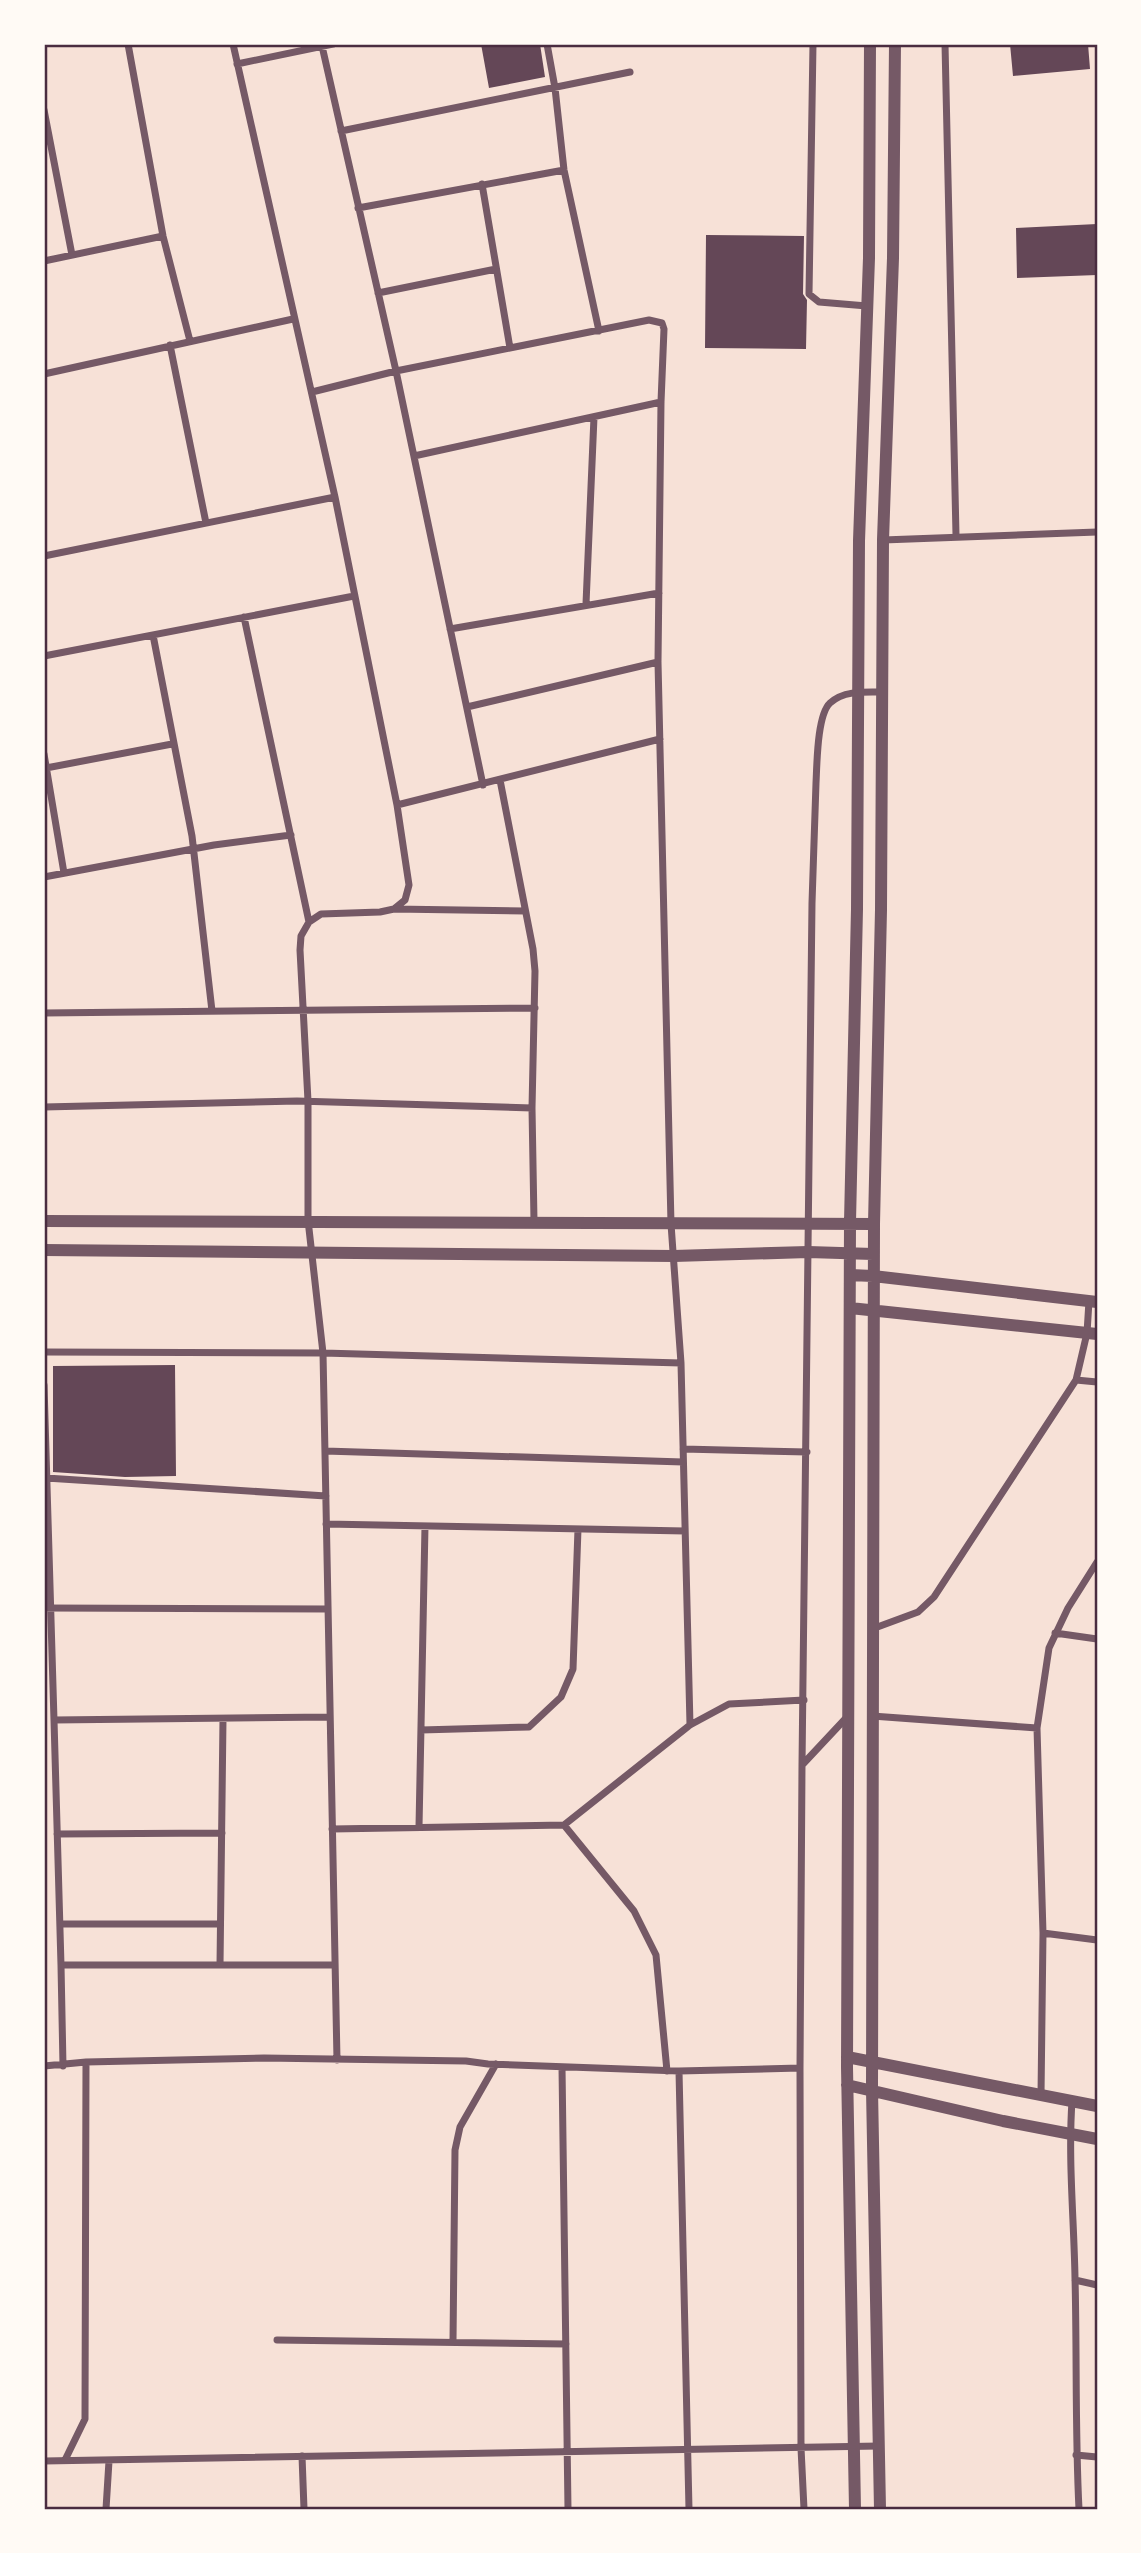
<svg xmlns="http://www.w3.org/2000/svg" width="1141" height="2553" font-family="Cabin,sans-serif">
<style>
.building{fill:#644757}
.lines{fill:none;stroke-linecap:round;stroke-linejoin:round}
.minor{stroke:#755966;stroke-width:7}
.tertiary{stroke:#755966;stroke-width:12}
.neatline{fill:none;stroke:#4a2c40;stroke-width:2.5}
</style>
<rect width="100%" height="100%" fill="#f7e1d7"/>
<path class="building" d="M481,44h59l5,33 -56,11z
M1010,44h78l2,25 -77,7z
M1097,224v51l-80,3 -1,-50z
M706,235l98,1 -1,58 4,6 -1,49 -101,-1z
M175,1365l1,111 -51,1 -72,-5v-106z"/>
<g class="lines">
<path class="minor" d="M128,44l35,192 27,105
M233,44l102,453 62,308 12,80 -4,15 -11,9 -14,3 -59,2 -12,8 -8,14 -1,14 8,151v119l15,133 14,707
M547,44l8,44 9,82 35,161
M813,44l-4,250 10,8 48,4
M945,44l11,491
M322,46l74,325 87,414
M237,64l96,-20
M44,110l28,145
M341,131l289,-59
M482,184l28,164
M358,208l206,-38
M44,261l119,-25
M378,293l118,-24
M170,345l36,178
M44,374l249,-55
M312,392l84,-21 253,-51 13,3 2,6 -3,73 -3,260 13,562 10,139 9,362
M414,456l247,-54
M883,540l214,-8
M44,556l291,-59
M586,604l8,-187
M244,617l65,305
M450,629l209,-36
M153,635l39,201 20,175
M44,656l310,-60
M467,707l191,-45
M44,754l20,119
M46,768l126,-24
M500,780l33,169 2,22 -3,137 2,113
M397,805l263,-66
M44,877l170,-32 77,-10
M394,909l131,2
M44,1013l491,-5
M44,1107l253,-6 235,7
M44,1352l279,1 358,10
M1076,1380l21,2
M44,1385l10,335
M683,1449l124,3
M325,1451l358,11
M46,1478l280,18
M326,1524l359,7
M44,1608l284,1
M872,1629l46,-17 16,-15 142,-217 11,-47 2,-32
M1055,1633l42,6
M872,1716l165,12
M421,1730l108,-3 32,-30 12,-28 5,-140
M803,1764l44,-47
M564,1825l126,-100 39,-21 75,-4
M419,1827l6,-301
M332,1829l232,-4 70,86 22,44 11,116
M57,1834l165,-1
M60,1924h160
M1043,1933l54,7
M61,1965l-7,-245 276,-3
M220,1965l3,-246
M44,2066l42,-4 178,-4 202,3 22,3 191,7 121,-3
M63,2066l-2,-101h274
M562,2067l6,442
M679,2071l10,438
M1041,2095l2,-162 -6,-205 12,-80 19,-40 29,-46
M1072,2101c-4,59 2,118 3,177 2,77 0,154 4,231
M1075,2280l22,5
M277,2340l289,4
M453,2342l2,-192 5,-23 36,-63
M1076,2455l21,2
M302,2456l2,53
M65,2460l20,-41 1,-357
M44,2461l835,-15
M106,2509l3,-48
M804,2509l-3,-61 -1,-380 2,-303 10,-862 4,-120c1,-18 1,-68 14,-80 14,-13 36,-11 53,-11"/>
<path class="tertiary" d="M44,1221l830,3
M44,1250l630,6 134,-4 65,2
M850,1275l23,1 224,26
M850,1308l247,26
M847,2057l250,49
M847,2085l156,36 94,18
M855,2509l-8,-442 3,-845 7,-313 2,-368 10,-283 1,-214
M880,2509l-8,-419 2,-866 7,-314 2,-370 10,-282 2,-214"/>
</g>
<rect width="1141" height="2553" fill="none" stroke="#fffaf5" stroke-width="91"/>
<rect x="46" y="46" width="1050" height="2462" class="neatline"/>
</svg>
